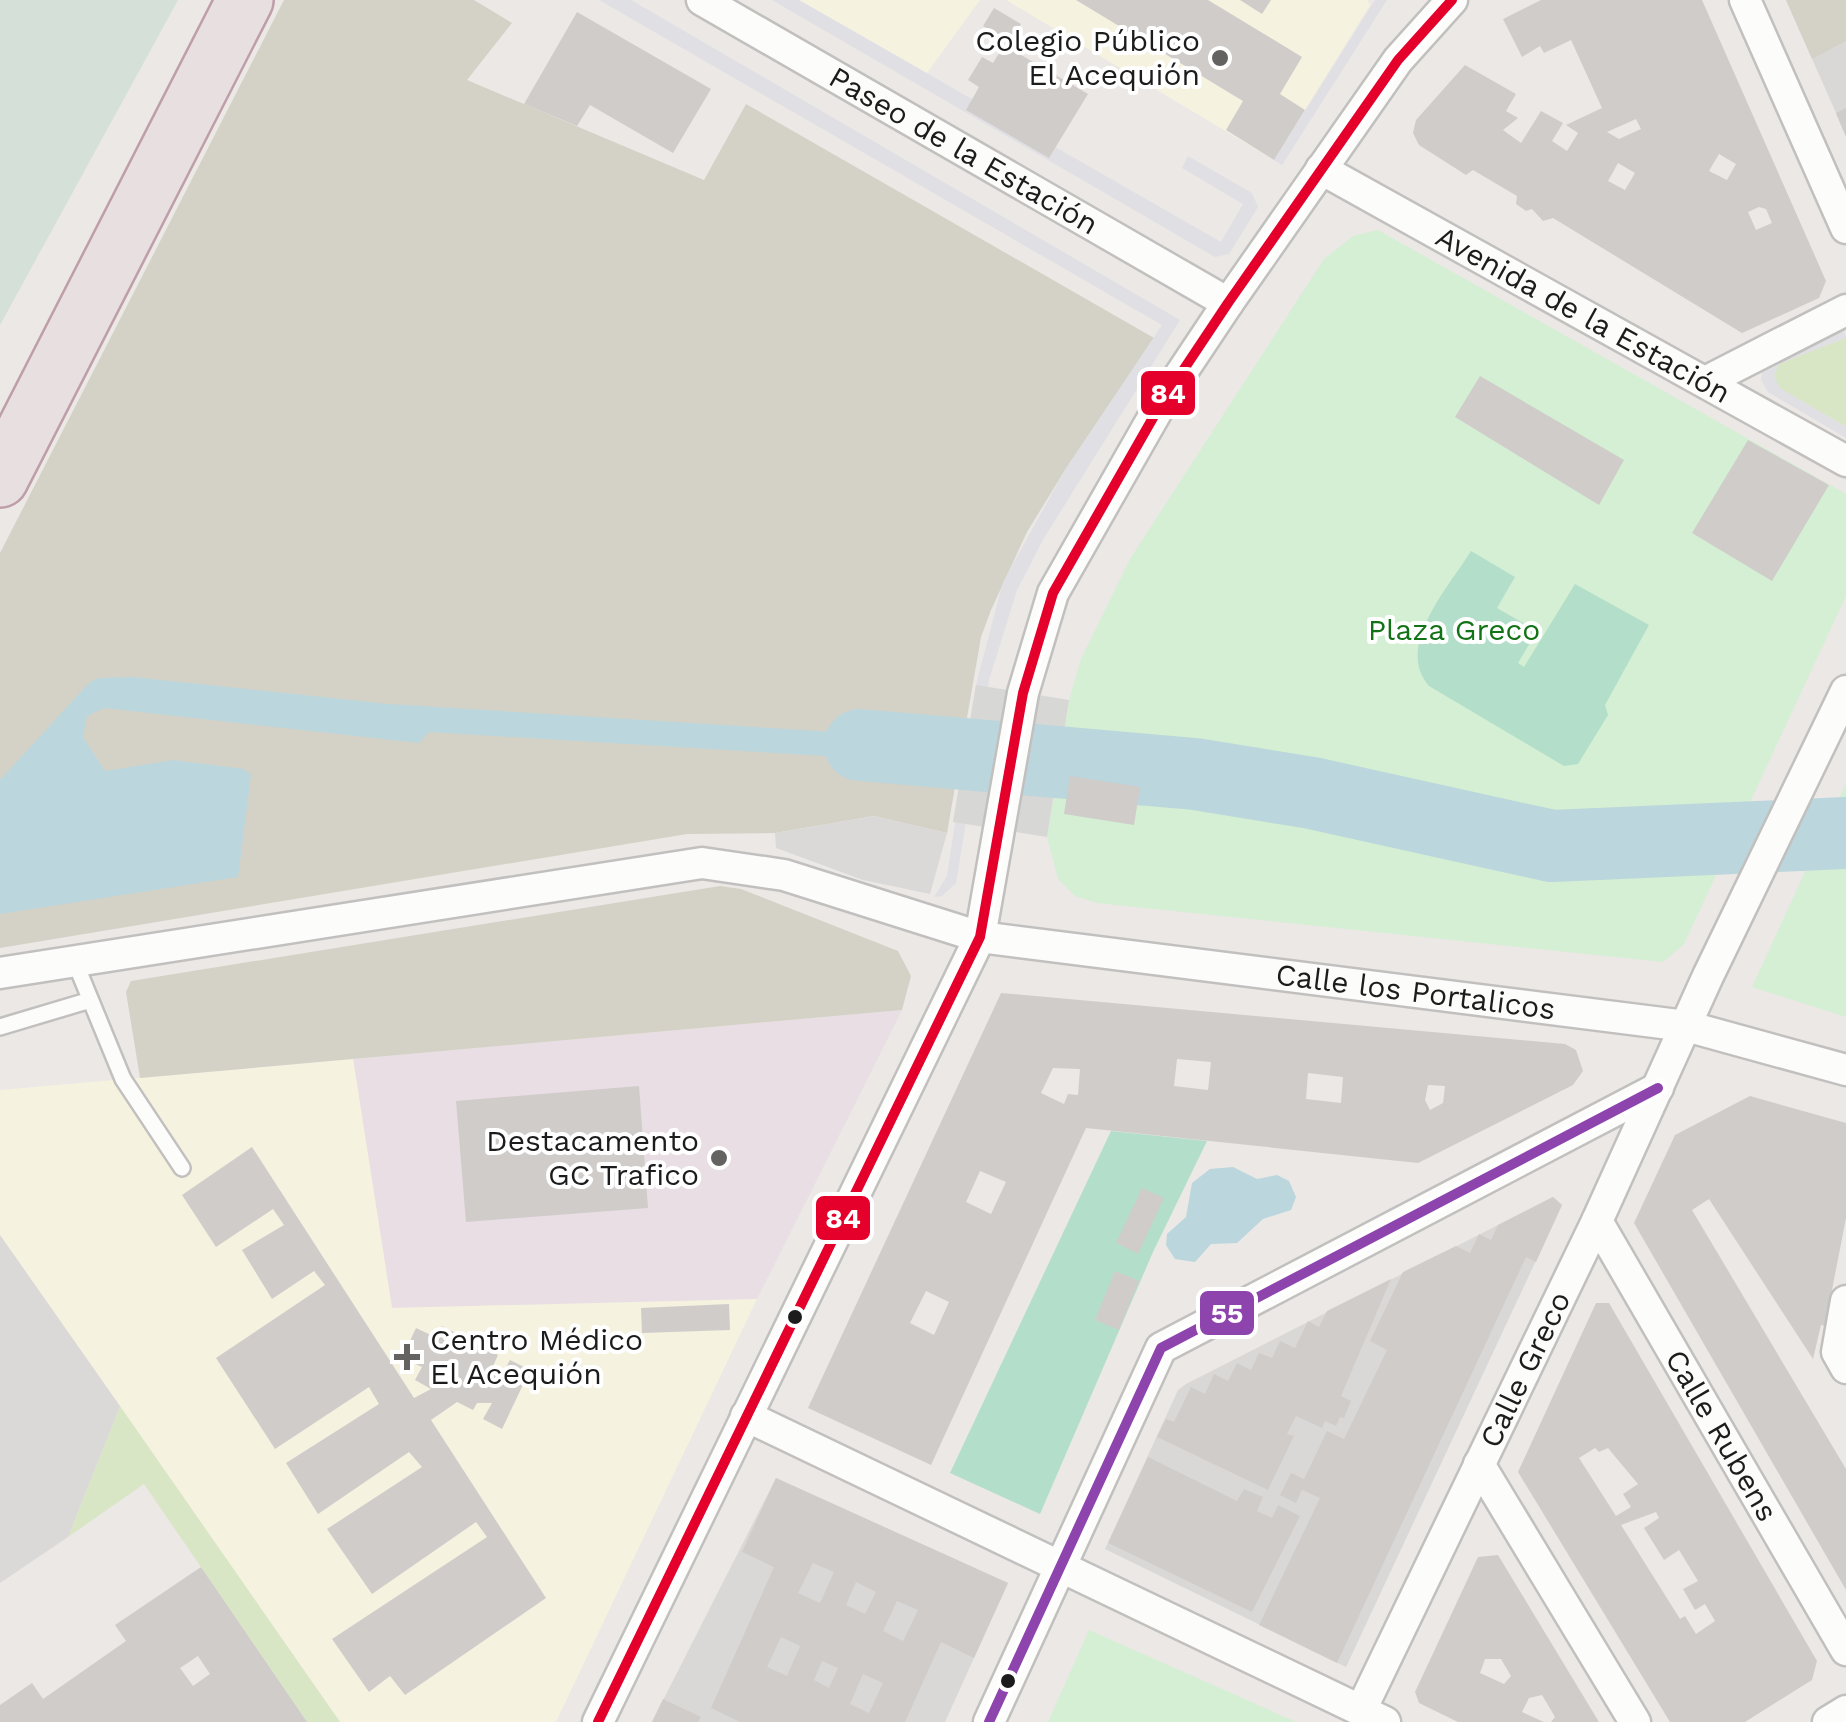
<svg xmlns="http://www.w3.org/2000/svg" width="1846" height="1722" font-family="'Work Sans',sans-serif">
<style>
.residential{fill:#dad8d6}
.industrial{fill:#e8dee4}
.education{fill:#f5f2e0}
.construction{fill:#d4d2c7}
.grass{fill:#d9e6c5}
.wetland{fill:#d4e0d8}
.park{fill:#d4efd3}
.pitch{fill:#b3dfca}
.parking{fill:#dbd9d8}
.plaza{fill:#e0dfe4}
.water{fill:#bbd6dc}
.pier{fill:#d7d7d5}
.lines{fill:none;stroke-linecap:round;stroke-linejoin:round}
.river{stroke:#bbd6dc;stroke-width:72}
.building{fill:#d0ccca;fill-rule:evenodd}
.lane-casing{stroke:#c2c0bf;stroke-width:20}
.street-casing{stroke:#c2c0bf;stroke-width:35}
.highway-casing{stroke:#be9ea8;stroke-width:60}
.lane{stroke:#fcfcfb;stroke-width:15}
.street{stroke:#fcfcfb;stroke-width:30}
.highway{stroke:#e8dfe0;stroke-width:55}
.bus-1-casing{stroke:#fff;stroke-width:18}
.bus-2-casing{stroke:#fff;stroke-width:18}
.bus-1{stroke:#e4002b;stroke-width:10}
.bus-2{stroke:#8e44ad;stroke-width:10}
.poi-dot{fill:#646362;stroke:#fff;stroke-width:4}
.bus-dot{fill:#1c1c1c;stroke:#fff;stroke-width:4}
.labels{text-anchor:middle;stroke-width:8;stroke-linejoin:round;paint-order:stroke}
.poi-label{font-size:30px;fill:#1c1c1c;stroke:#fff;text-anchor:end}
.street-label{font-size:30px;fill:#1c1c1c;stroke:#fff}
.park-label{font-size:30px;fill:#127316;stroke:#fff}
.line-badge{stroke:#fff;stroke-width:4}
.badge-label{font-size:28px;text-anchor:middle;font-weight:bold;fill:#fff}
</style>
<rect width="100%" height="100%" fill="#ebe8e5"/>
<path class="residential" d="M1786,0h60v137l-10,-24z
M1553,1197l9,8 -216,462 -241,-118 73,-159 8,-6z
M776,1478l232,105 -63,139h-293z"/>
<path class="industrial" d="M902,1010l-145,289 -365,9 -39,-249z"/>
<path class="education" d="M799,0h181l-53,73z
M1006,0h361l3,5 -96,155z
M353,1059l39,249 365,-9 -201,423h-216l-340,-487v-145z"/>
<path class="construction" d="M284,0h190l38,23 -45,57 237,100 42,-76 408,234 -89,132 -38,62 -36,78 -10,27 -34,196 -73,-17 -99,17 -88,1 -687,114v-395z
M1786,0h60v41l-34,18z
M720,886l21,3 157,62 13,25 -9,34 -762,68 -14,-86 5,-11z"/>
<path class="grass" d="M1842,336l4,2v89l-67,-39 -5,-12 5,-12z
M120,1406l220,316h-33l-163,-238 -76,53z"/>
<path class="wetland" d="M0,0h178l-178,325z"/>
<path class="park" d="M1378,230l468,264v102l-162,348 -21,18 -566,-59 -22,-7 -17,-17 -11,-42 22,-137 12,-41 49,-100 194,-300 29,-23z
M1846,783v234l-94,-30z
M1089,1630l207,92h-248z"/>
<path class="pitch" d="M1471,551l44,26 -18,31 40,23 -19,32 6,4 51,-83 74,41 -44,80 3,10 -30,49 -14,2 -135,-80c-35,-40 20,-99 42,-135z
M1111,1131l96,10 -54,111 -113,262 -90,-41z"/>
<path class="parking" d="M874,816l73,17 -17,61 -67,-14 -87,-32 -1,-15z
M0,1235l120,171 -52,131 -68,46z"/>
<path class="plaza" d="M599,0h32l549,320 -136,218 -27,52 -28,90 -33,203 -14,13 -8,1 13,-21 29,-191 27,-103 62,-112 97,-145z
M772,0h27l422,242 22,-38 -61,-36 6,-12 64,37 6,14 -29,47 -14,3z
M1375,0h12l-105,165 -8,-5z
M1843,327l3,11 -67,26 -5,12 6,12 66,39v11l-78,-46 -7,-12 2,-14z"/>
<path class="water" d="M133,677l256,27 572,36 -3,24 -529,-32 -10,11 -315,-35 -17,8 -4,21 22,34 68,-11 71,9 7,6 -13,102 -238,37v-134l89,-97 9,-5z
M1233,1167l24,12 20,-4 12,6 7,16 -5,13 -28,9 -26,24 -26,1 -16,18 -20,-3 -9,-14 1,-11 19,-17 6,-34 18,-14z"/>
<path class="pier" d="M976,685l93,15 -22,137 -94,-15z"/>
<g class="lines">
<path class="river" d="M860,745l335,29 117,19 240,53 294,-13"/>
</g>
<path class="building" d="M1076,0h132l94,57 -22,37 25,16 -31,50 -48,-30 17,-29z
M1240,0h31l-9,14z
M1541,0h161l124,281 -7,17 -77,35 -189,-115 -10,3 -11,-12 -6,2 -10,-7 1,-8 -44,-26 -7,5 -47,-30 -6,-12 3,-13 49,-55 51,29 -10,17 12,7 -15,12 18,13 20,-32 22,12 -11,18 15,10 11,-18 -12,-8 36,-17 -31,-68 -27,13 -4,-7 -18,11 -19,-38zM1636,119l5,10 -22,10 -12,-7zM1719,154l17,10 -9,16 -18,-9zM1618,163l17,10 -10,17 -17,-9zM1759,207l7,2 6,14 -16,7 -8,-18z
M994,8l27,16 -10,18 -28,-16z
M577,12l134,77 -38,64 -83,-48 -13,21 -53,-22z
M1004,45l84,49 -39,64 -83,-48 13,-23 -11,-7 14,-23 11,6z
M1846,108v29l-10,-24z
M1480,376l144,84 -25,45 -144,-88z
M1748,440l81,45 -57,96 -80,-48z
M1070,776l70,11 -6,38 -70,-11z
M1001,993l564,51 11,6 7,21 -10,14 -155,78 -332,-35 -155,337 -123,-57zM1177,1059l34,3 -3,28 -34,-4zM1053,1068l27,1 -2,26 -10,-1 -4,10 -23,-11zM1308,1073l35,4 -2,26 -35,-4zM1428,1085l17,1 -2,17 -13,7 -5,-10zM980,1171l26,11 -15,32 -25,-12zM926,1291l23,11 -15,33 -24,-12z
M639,1086l9,122 -182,14 -10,-121z
M1750,1096l96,27v95l-21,108 -4,-1 -8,34 -104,-160 -17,11 154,259v121l-212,-367 41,-88z
M252,1147l162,251 17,-9 -16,-9 7,-13 -20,-9 14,-30 19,9 7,-11 56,29 -5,11 9,8 8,-14 20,10 -28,59 -19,-10 9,-16h-15l-4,7 -16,-8 -26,18 115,178 -141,97 -15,-19 -21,16 -37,-53 155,-102 -11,-15 -104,72 -45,-65 95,-62 -13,-15 -91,62 -32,-51 93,-59 -10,-17 -94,62 -59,-91 109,-73 -11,-14 -42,28 -30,-49 42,-25 -11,-16 -57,38 -34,-52z
M1142,1188l22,10 -26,56 -22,-11z
M1553,1197l9,8 -26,57 -10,-5 -189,406 -78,-38 61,-127 -18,-8 -6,13 -16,-8 11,-22 13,6 23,-48 17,8 43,-89 -17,-9 33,-69 53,-26 14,7 9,-19 12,6 7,-15z
M1115,1271l24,10 -20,49 -24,-10z
M1391,1279l-50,117 10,5 -7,17 -4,-1 -4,9 -11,-5 -3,7 -26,-12 -9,18 7,2 -26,54 -111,-53 9,-18 8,3 17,-35 14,7 9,-20 14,7 9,-18 14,7 8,-17 13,5 8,-17 15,7 13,-27 11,6 8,-16z
M1596,1303h13l208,358 -5,19 -67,42h-75l-152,-250zM1595,1448l4,4 9,-4 30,36 -15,10 8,13 -15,9 -37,-58zM1656,1512l3,6 -15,10 20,32 15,-10 19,31 -15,8 12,21 10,-6 10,17 -19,13 -11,-18 -5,3 -59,-94z
M729,1304l1,26 -88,3 -1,-25z
M1148,1457l89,44 7,-12 19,8 -6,14 15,7 6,-13 22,11 -48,96 -144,-69z
M776,1478l232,105 -34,75 -33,-16 -36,80h-165l-29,-14 63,-141 -32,-15zM813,1563l21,9 -14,31 -22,-10zM856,1582l20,10 -11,22 -19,-9zM897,1601l21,9 -15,31 -20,-10zM781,1637l19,9 -13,30 -20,-9zM822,1661l16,7 -9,20 -15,-8zM863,1674l20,9 -14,30 -19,-9z
M1498,1555l101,167h-48l4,-5 -13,-22 -13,3 -7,14 22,10h-86l-39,-19 -4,-11 63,-135zM1485,1659h16l10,17 -7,8 -24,-11z
M201,1567l106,155h-307v-17l32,-22 11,16 83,-58 -11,-16zM198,1656l12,18 -17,12 -13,-18z
M663,1699l38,18 -3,5h-46z"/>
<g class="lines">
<defs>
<path id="lane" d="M75,962l48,117 59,89
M0,1027l87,-26"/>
<g id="street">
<path id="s1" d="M702,0l526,303"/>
<path d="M1745,0l101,228"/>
<path id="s2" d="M1321,169l525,292"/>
<path d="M1707,381l139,-71"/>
<path id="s3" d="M0,973l702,-110 82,12 196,62 706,89 160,44"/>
<path id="s4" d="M1597,1221l249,429"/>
<path d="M1846,1301l-9,51 9,16"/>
<path d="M746,1416l639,306"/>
<path d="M1479,1464l156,258"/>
<path id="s5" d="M1361,1710l236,-489 111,-245 138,-285"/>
<path d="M598,1722l382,-785 43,-244 30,-100 109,-191 66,-99 170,-243 54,-60"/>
<path d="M989,1722l172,-374 497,-260"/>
<path d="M1828,1722l18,-11"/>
</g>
<path id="highway" d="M0,479l245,-479"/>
</defs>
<use href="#lane" class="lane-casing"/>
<use href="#street" class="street-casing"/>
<use href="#highway" class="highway-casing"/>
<use href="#lane" class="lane"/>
<use href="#street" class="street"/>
<use href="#highway" class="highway"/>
<defs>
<path id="bus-1" d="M598,1722l382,-785 43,-244 30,-100 109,-191 66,-99 170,-243 54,-60"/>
<path id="bus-2" d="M989,1722l172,-374 497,-260"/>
</defs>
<use href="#bus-1" class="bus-1-casing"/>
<use href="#bus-2" class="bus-2-casing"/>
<use href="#bus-1" class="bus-1"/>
<use href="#bus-2" class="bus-2"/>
</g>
<g class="poi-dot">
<circle cx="1220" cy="58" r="10"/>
<circle cx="719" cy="1158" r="10"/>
<path d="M402 1342h10v10h10v10h-10v10h-10v-10h-10v-10h10z"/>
</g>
<g class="bus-dot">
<circle cx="795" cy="1317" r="9"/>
<circle cx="1008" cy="1681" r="9"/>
</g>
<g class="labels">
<g class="poi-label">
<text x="1200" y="51">Colegio Público<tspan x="1200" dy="34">El Acequión</tspan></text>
<text x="699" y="1151">Destacamento<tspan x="699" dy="34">GC Trafico</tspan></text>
<text x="430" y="1350" text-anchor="start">Centro Médico<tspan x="430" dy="34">El Acequión</tspan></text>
</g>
<g class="street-label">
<text dy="10" stroke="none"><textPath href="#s1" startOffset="302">Paseo de la Estación</textPath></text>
<text dy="10" stroke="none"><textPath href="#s2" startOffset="300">Avenida de la Estación</textPath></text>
<text dy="10" stroke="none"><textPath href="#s3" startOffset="1438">Calle los Portalicos</textPath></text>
<text dy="10" stroke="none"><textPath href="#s5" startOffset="378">Calle Greco</textPath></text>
<text dy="10" stroke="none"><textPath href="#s4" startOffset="248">Calle Rubens</textPath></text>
</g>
<g class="park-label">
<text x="1454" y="640">Plaza Greco</text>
</g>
</g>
<g class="line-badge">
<rect x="1139" y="369" width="58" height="48" rx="10" fill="#e4002b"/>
<rect x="814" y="1194" width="58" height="48" rx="10" fill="#e4002b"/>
<rect x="1198" y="1289" width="58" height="48" rx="10" fill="#8e44ad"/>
</g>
<g class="badge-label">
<text x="1168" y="403">84</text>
<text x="843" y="1228">84</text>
<text x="1227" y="1323">55</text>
</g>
</svg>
